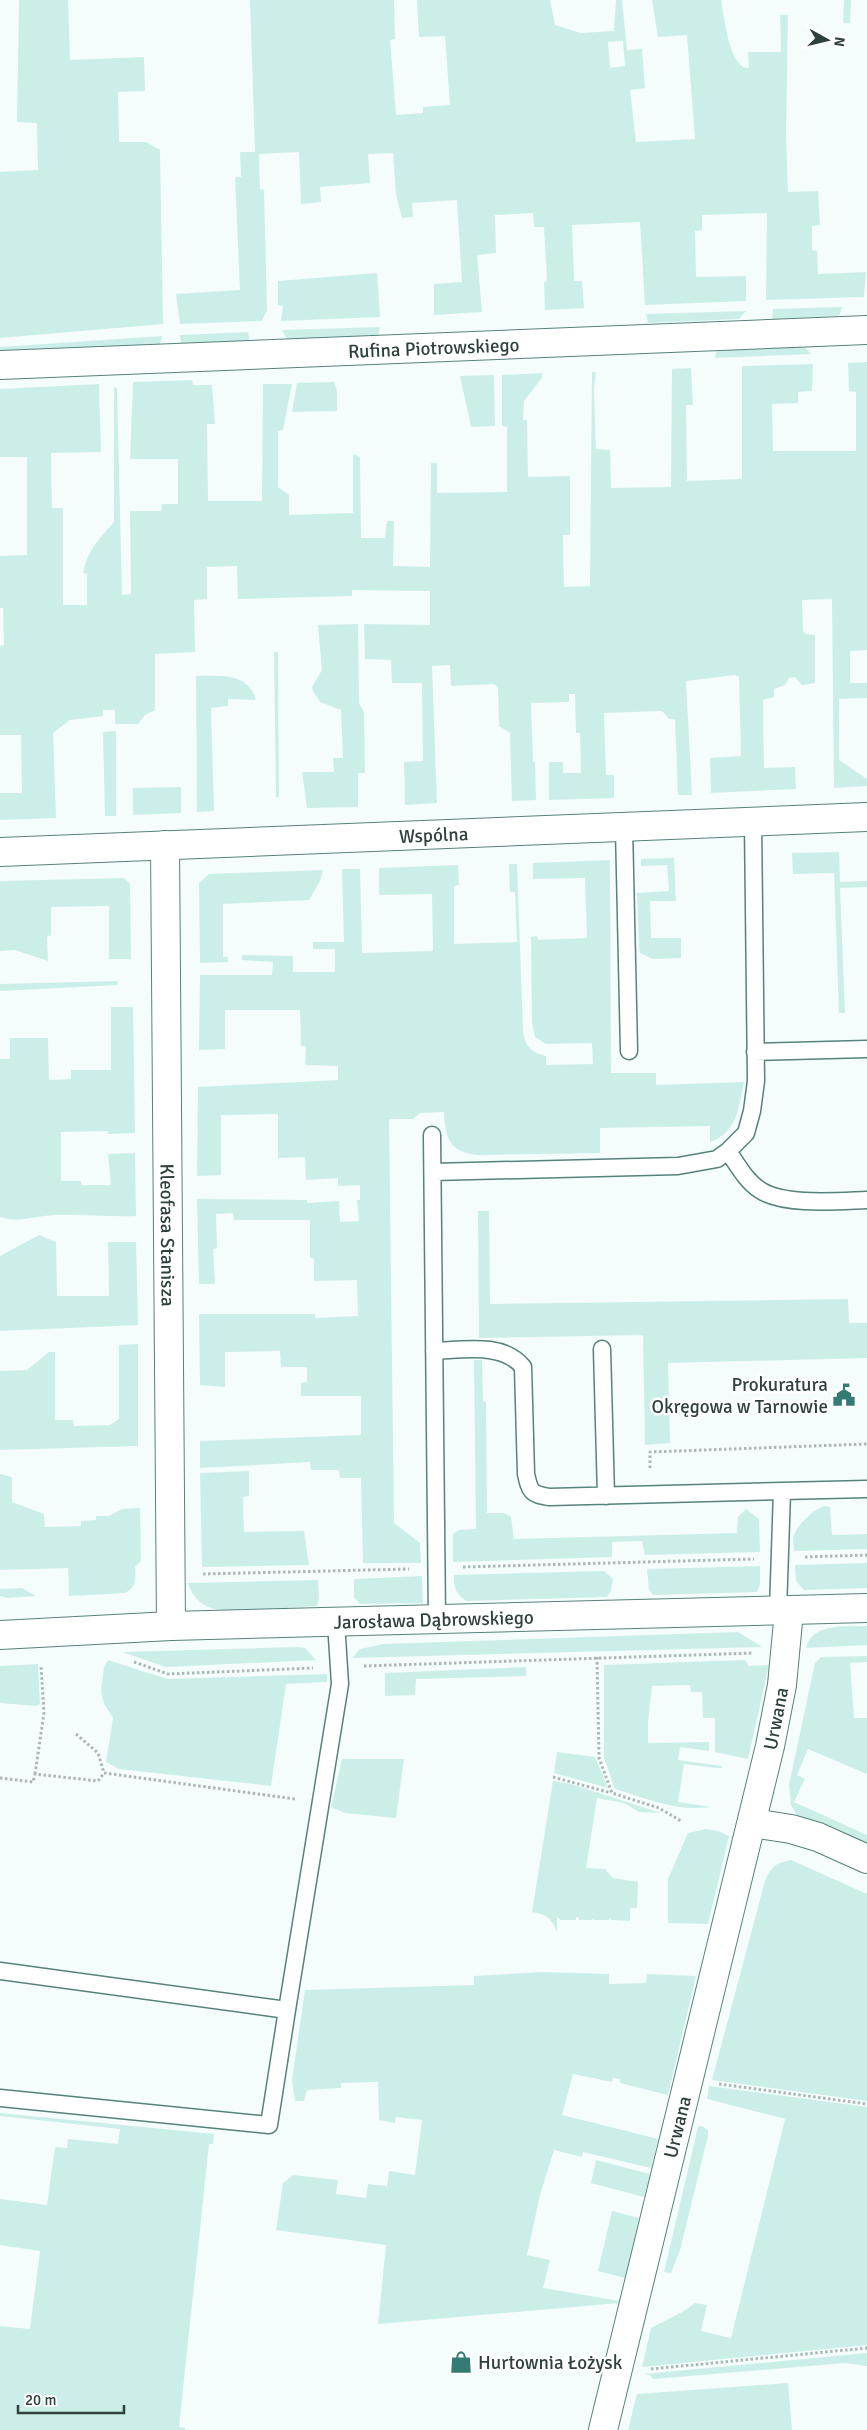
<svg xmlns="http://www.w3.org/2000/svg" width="867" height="2430" font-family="Signika,sans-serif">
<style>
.green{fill:#cceee9;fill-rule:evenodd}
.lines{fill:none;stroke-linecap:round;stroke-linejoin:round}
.service-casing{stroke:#56827c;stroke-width:19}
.minor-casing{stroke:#56827c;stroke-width:30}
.tertiary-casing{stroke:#56827c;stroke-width:30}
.path{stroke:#abb7b6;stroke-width:3;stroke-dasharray:2.5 2.5;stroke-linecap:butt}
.service{stroke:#fff;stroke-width:16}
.minor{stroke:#fff;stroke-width:28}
.tertiary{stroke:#fff;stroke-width:28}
.labels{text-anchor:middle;stroke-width:5;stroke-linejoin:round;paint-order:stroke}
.street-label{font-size:19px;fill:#2e413e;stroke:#fff}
.poi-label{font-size:19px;fill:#2e413e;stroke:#fff;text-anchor:end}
</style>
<rect width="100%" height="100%" fill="#f4fdfc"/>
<path class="green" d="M19,0h49l2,60 74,-3 1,34 -27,1 1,50h27l14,8 3,174 -163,14v-166l38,-2 -1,-47 -20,-1z
M250,0h144l1,39 -5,1 6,75 27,-2v-6l27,-2 -5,-69 -26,1 -2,-37h133l5,25 26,8 33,-2 2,-31h6l5,50 15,-1 3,39 -15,2 6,52 59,-3 -8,-104 -29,2 -6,-37h69c3,15 8,69 28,68l-1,-16h33l-1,-37h8l-2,118 2,59 30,-1 2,34 -8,1v24l5,1 1,23 48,-2 -2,25 -98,3 1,-87 -65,2v15l-7,1 1,46 50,-1v25l-101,4 -5,-83 -68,3 2,56h8l2,27 -39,2 -1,-28 3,-1 -3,-54h-10l-1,-14 -38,2 1,38 -19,2 5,57 -48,3v-31l28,-2 -5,-82 -45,3 1,14 -11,1 -6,-23 -3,-42 -25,1 2,29 -50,4 1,15 -20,2 -2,-52 -40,2 1,35 4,1 3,120 -5,11 -82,3 -4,-30 64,-4 -5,-113h6l-1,-25h15zM623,41l2,25 -15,2 -2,-26z
M844,0h7l-1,23h-7z
M377,273l3,44 -99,4 2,-15 -5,-1v-24z
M842,307l-3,9 -67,3 1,-10z
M746,311l-7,8 -91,4 -2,-9z
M380,327l-2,9 -91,3 -5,-9z
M248,332l2,11 -69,3 -1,-11z
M162,336l-2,8 -160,9v-6z
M804,346l7,8 -96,4 2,-9z
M867,362v288l-17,1v32h17v15l-28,1v61l28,19v7l-33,2 -2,-189 -30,1 1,31 3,3 9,1v48l-13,2 -7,-8 -6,1 -4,7 -11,4v8l-11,3 1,68 31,-1 1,22 -85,4 -1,-35 31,-2 -2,-79 -4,-2 -49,6 6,114h-14l-3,-76h-6l-7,-8 -58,2 2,62h8v23l-65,2v-38h14v11h18l-1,-40h-4l-1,-39h-6v8l-38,1 2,58 2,1 1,38 -24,1 -2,-68 -11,-7 -1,-39 -4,-3 -43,2 -1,-21 -18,1 5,137 -32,2 -1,-43 19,-1 -1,-78h-30l-1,-23 -26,-1 -1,-35 66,1v-34l-78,-1v6l-114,3 -1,-33 -30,1v32l-13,1 1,52 -40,2v56l-10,5 -7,9h-23v-14h-12v6l-33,4 -17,13 3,85 -56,2v-27h22l-1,-58h-21v-89l4,-1 -1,-37h-3v-52l27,-1v-98h-27v-68l99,-5 2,68 -50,1 1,55h11v97h24v-31l-4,-1c4,-22 17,-35 31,-51v-135l3,1 5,207 9,-1 -1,-83h31l1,-7h16v-45h-48l3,-77 59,-2 1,5h19l3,39h-8l1,77h54l1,-117h29l-9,46 -5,1v56l11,8v20l64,-2v-59l7,3 1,81h24l2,-17h7l-1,45 37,1 1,-104h6v30l70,-1v-65l-5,-1v-51l40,-2v5l-18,23 -1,19h4l1,57 42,-1v59h-7l1,52 26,-1 2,-214h4l-2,17 2,60 14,1 1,38 60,-1 1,-118 19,-1 2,37h-7l1,76 55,-2v-113l71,-2 -1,27 -14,1v11l-26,1 1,47h83v-59l-7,-1 -1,-28z
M494,375l1,51 -24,1 -11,-51z
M334,382l3,8v21l-45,1 5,-29z
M358,624l1,79 5,9 1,61h-7v34l-51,1 -5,-36h32l-1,-14h10l-2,-48 -21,-8 -7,-11 -1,-4 10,-17 -4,-45z
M274,652h4l1,145 -3,1z
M196,676c24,0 52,-4 60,24l-28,-1v7l-17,2 3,103 -17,1z
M116,731v85h-11l-2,-84z
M181,787v26l-48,2v-27z
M839,852l1,30 27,-1v6l-27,1 5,125h-6l-5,-140 -41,1 -1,-21z
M674,858l2,43h-26l1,37h30v20l-28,1 -13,-6 -1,-6 -2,-54 32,-2 -2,-26 -26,1v-7z
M610,860l1,213h45v12l88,-3c-5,24 -7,52 -34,60v-16l-110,2v25l-123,2c-28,-3 -32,-18 -33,-43l-24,1 -7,6h-24l5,404 26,20 1,20h-58l-2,-85h-21l-1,-8h-28l-1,-8 -110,6v-27l161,-6v-39h-60v-13l6,-1v-15h-26l-1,-16 -55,1v35l-25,-2 -1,-71h116v4l43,-2 -1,-36 -43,1v-22l-4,-2v-37h-76l-1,-7 -17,1 1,34 -4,1 2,35h-16l-2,-85 110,1v3l32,-2 1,21 19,-1 -2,-21h3v-15l-22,1v-8l-32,2 -1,-23 -27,1v-44l-57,1v60l-24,1 1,-89 140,-7v-14l-33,-1 1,-19h-5l-1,-36h-75v39l-26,1 1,-75h72l1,-13 -31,-2v-5l51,1v16h42v-23h-22v-7h31l-2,-73h18l2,84 71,-2 -1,-57 -53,1v-27l79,-3 1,20 -5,1v58l63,-2 -2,-50h-5l-1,-28h8l6,168c3,15 8,20 23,24v9l47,-1 -1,-21 -46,1 -11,-7 -3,-14 -1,-86 6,-1 1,4 49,-2 -2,-60 -52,1v-16z
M323,870l-3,11 -11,19 -86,4v53h5v5l-28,1 -1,-80 10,-9z
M124,878l6,6 1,75h-22v-53l-58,1v28l-4,2 1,24 -33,-11 -15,1v-70z
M118,981l-1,4 -117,6v-7z
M111,1007h22l2,126 -27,1v-3l-47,1v49h20v4h30l-3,-31 27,-1 1,63c-27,1 -55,-2 -82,-1 -19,1 -36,8 -54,2v-158h10v-21h38l1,42 22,-1v-9h40z
M478,1211h11l1,93 358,-5 1,24h18v35l-199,5 2,80 -25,2 -2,-110 -164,3z
M39,1235l17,7 1,54h52l-1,-54h28l2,83 -138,6v-75z
M138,1344v102l-138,4v-79l27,-1 22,-18h6v68h18l1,6 36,-1 9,-6v-74z
M474,1360h8l1,41 3,1 1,111h17l7,4 3,22 223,-6 1,-16 8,-8 13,10 1,33 -115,3 -3,-14 -30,1v15l-159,5v-28l6,-4 17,-1z
M249,1471v25l-6,1 1,35 60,-1 5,34 -107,2 -2,-94z
M0,1474l12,3v25l32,12 1,13 36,-1v-5l15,-1v-4h13l13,-7 18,-1 1,53 -6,6c1,12 1,21 -10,26l-56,3 -1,-28 -68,2z
M824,1506l6,1 2,28 35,-1v15l-73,2c0,-5 -2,-12 0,-16 4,-11 19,-25 30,-29z
M867,1563v25l-63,2 -8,-9 -1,-16z
M760,1566v18l-3,8 -104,3 -4,-5 -2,-21z
M604,1571l9,8 -2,11 -4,7 -141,4c-10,-7 -13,-14 -12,-26z
M422,1576l1,27 -63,1 -6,-7v-18z
M318,1580l1,19 -2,7c-24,1 -86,8 -106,2 -12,-4 -19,-13 -23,-25z
M22,1588l14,8 -29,2 -7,-2v-7z
M867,1626v19l-61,3c6,-26 40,-21 61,-22z
M738,1632l24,15 -410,11 8,-9 24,-5z
M298,1647l7,1 11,12 -150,7 -44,-15z
M867,1656v6l-17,1 4,55h13v56l-59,-25 -11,26 8,4 -11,23 73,33v12l-70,-32 -6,-10 -2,-20 26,-122 6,-6z
M108,1660l59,19 160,-5v8l-41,2 -15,102 -152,-17 -13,-7 7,-44 -9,-14 -3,-13 3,-24z
M745,1660l4,6 20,-1 -21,94 -33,-7v-34h-12l-1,-26h-11l-1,-7 -38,1 -4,35v22l61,-1v9l-29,-4 -2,13 44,6v2h-6l-32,-4 -6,38 33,5c-33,5 -64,-8 -96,-18l-11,-31v-93z
M38,1664l2,40 -4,2 -36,-3v-37z
M526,1667v9l-110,3 -1,16 -30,1v-23z
M557,1752l38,5 13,31 -54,-15z
M342,1759h62l-8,59 -51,-5 -14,-6z
M553,1781l18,3 90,29 -22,-1 -15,-9 -27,-5 -11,70 19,1 8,9 25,4 -1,26h-7v13l-19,-1v-2l-3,2h-14v-2l-3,2h-12v-2l-3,-1v3h-15l-4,-3v15c-5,-13 -10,-18 -25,-20z
M706,1829l12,2 11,5 -21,88 -40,-1v-44l20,-46z
M791,1860l76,34v207l-155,-21 53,-199c5,-14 12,-19 26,-21z
M542,1972l67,2v10l37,-1 1,-9 49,2 -28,119 -48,-12v-4l-7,-1 -1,4 -39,-8 -11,41 96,24 -7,29 -68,-16 -1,5 -28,-7 -14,45 -13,60 23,5 -7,28 77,13 -1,2 -241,21 8,-79 -110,-15 7,-47 10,-8 45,5 -2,14 30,4 2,-14 19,2 2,-15 26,4 7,-55 -26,-3 -1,6 -16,-3 -1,-38 -37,1v5l-34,2 -3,11h-9l-3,-21 13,-90 169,-5v-9z
M709,2086l158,21v238l-225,22 9,-39 33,-17 11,-8 12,2 -6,26 30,7 54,-219 -78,-20z
M0,2113l214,21 -1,10h-4l-30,283 6,1v2h-185v-104l30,3 10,-78 -40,-6v-46l47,6 8,-58 12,1 1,-9 50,5 2,-15 -120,-13z
M702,2126l6,4v6l-28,114 -9,23 -7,-1 34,-145z
M596,2160l54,14 -6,23 -53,-14z
M612,2211l27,7 -14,60 -27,-7z
M867,2353v13l-22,-3 -192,16 -3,-4 -6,-1z
M788,2383l4,47h-164l9,-36z"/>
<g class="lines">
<defs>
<path id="service" d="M624,828l5,223
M755,1052l112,-3
M432,1135l5,485
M728,1151c9,13 18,30 32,39 24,16 78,11 107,10
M433,1172l245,-6 39,-7 11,-8 18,-18 6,-22 4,-30 -3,-259
M602,1349l4,147
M434,1351c29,-1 69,-9 89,16l3,107c4,18 5,20 23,23l233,-6
M778,1611l4,-120 85,-2
M0,1971l287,39 53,-326 -4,-62
M0,2098l269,27 18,-115"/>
<g id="minor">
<path id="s1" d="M0,365l867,-35"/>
<path id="s2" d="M165,845l6,781"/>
<path id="s3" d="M0,852l867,-35"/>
<path d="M752,1823l39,6 27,8 49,22"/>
<path id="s4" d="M603,2430l167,-684 12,-61 7,-74"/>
</g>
<g id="tertiary">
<path id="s5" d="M0,1635l171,-9 696,-18"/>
</g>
</defs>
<use href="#service" class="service-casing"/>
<use href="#minor" class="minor-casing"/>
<use href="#tertiary" class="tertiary-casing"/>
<path class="path" d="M650,1468v-16l217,-8
M805,1557l62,-2
M463,1567l291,-8
M203,1574l206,-5
M597,1657l2,101 13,35 47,15 22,13
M134,1662l34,12 145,-6
M364,1666l389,-13
M76,1734l22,19 6,20 191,26
M35,1774l9,-61 -3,-48
M553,1777l58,16
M0,1778l33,4 2,-8 63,7 6,-8
M719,2084l148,20
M651,2369l216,-21"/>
<use href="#service" class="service"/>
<use href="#minor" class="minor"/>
<use href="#tertiary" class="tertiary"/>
</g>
<defs>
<symbol id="civic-bare" viewBox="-9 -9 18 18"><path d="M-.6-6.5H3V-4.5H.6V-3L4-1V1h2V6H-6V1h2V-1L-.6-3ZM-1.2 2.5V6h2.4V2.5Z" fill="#347b73" stroke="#fff" stroke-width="2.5" paint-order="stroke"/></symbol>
<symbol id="shop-bare" viewBox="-9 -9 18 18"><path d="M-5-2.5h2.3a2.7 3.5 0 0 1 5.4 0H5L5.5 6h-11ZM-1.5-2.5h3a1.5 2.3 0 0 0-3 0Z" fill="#347b73" stroke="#fff" stroke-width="2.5" paint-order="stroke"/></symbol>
</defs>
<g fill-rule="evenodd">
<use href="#civic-bare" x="828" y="1379" width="32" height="32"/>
<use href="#shop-bare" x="445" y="2346" width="32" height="32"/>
</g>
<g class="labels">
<g class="street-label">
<text dy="7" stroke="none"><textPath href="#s1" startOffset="434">Rufina Piotrowskiego</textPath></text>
<text dy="7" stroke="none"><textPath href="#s3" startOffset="434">Wspólna</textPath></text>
<text dy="7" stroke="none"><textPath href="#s2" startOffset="390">Kleofasa Stanisza</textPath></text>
<text dy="7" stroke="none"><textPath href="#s5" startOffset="434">Jarosława Dąbrowskiego</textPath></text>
<text dy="7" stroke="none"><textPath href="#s4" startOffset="732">Urwana</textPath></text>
<text dy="7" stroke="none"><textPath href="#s4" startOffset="312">Urwana</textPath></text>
</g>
<g class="poi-label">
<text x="828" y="1391">Prokuratura<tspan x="828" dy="22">Okręgowa w Tarnowie</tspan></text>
<text x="478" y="2369" text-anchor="start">Hurtownia Łożysk</text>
</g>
</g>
<g transform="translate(827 40) rotate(98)" stroke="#ffffff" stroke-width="4" paint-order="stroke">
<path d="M0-4L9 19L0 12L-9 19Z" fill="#2e413e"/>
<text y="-8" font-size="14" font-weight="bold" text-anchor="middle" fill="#2e413e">N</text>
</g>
<path d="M18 2405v8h106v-8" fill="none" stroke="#2e413e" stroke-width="2.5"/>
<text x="25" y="2405" font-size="15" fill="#2e413e" stroke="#ffffff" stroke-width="4" paint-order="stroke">20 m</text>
</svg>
